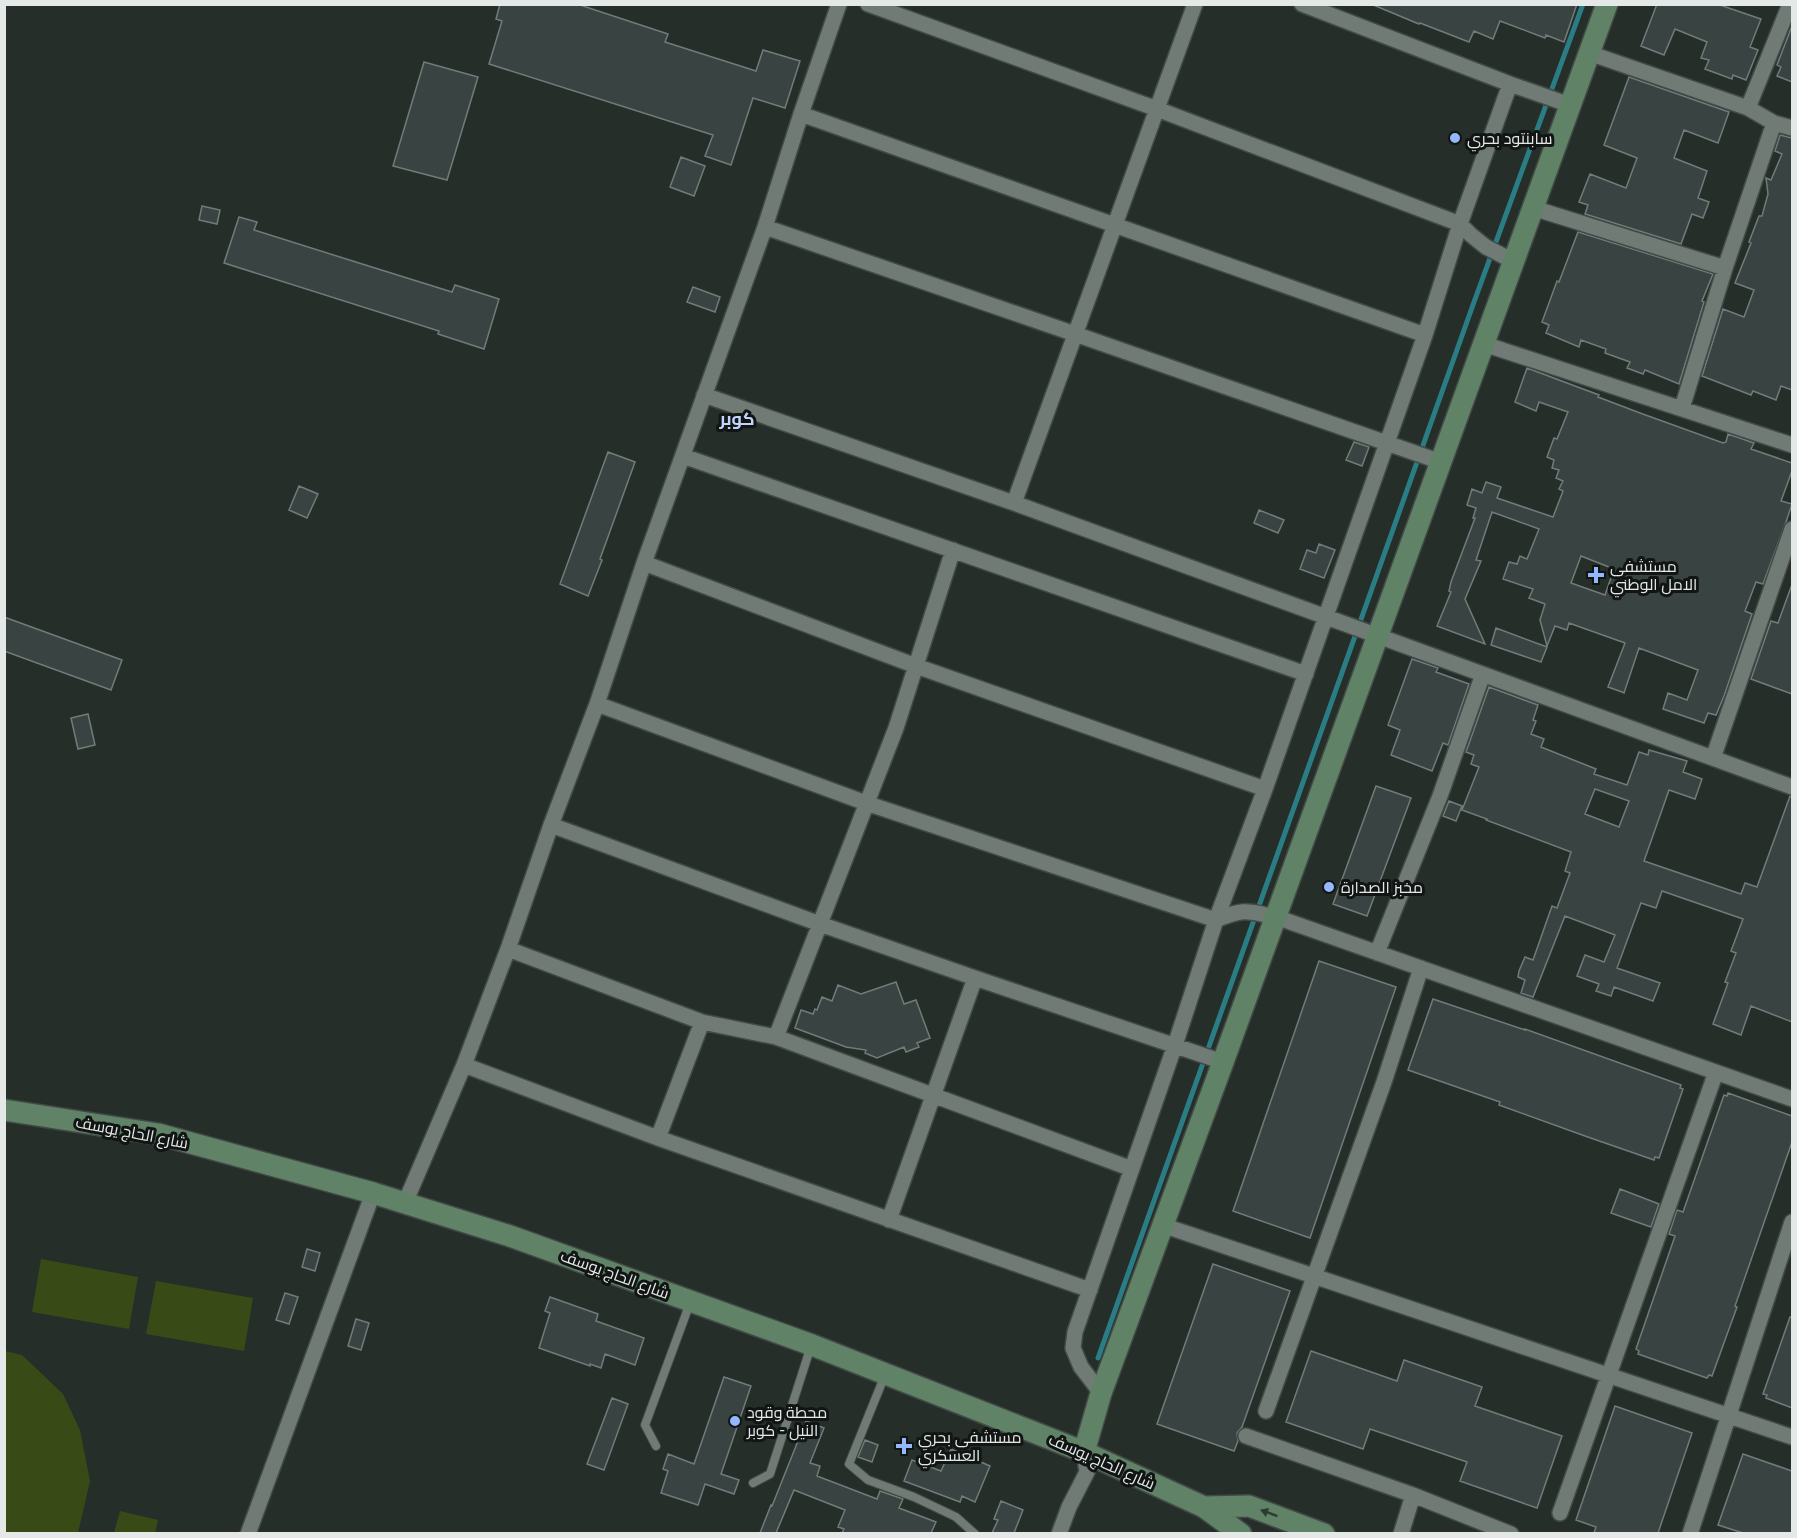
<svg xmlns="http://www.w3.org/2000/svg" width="1797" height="1538" font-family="'IBM Plex Serif',Cairo,serif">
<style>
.green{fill:#384a16}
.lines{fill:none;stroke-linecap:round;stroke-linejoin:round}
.stream{stroke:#2b7d85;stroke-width:5}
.building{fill:#394342;stroke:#717c7a;stroke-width:1.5;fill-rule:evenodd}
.lane-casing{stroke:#424946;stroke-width:10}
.street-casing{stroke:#424946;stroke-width:18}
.secondary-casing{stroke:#424946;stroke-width:24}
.lane{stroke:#717b76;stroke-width:8}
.street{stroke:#717b76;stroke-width:15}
.secondary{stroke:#608367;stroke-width:21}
.oneway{fill:#2d3c30}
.poi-dot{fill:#94b7fd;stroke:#111513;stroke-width:2}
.labels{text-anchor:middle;stroke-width:6;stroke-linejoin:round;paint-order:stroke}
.poi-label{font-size:16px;fill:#e4e9e7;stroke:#111513;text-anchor:start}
.street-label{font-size:16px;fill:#e4e9e7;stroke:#111513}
.neighbourhood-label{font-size:18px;font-weight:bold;fill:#c0d4fc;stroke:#111513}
</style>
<rect width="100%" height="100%" fill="#262e2a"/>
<path class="green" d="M41,1259l97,18 -9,52 -97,-17z
M156,1281l97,17 -9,53 -98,-17z
M5,1351l17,4 41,39 17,36 10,51 -12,52h-73z
M120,1511l38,9 -3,13h-41z"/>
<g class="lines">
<path class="stream" d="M1098,1358l376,-1056 109,-298"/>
</g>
<path class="building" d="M500,4h77l91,30 -3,8 91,29 7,-21 37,11 -15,47 -32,-10 -22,67 -26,-9 8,-21 -224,-71 13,-43 -6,-2z
M1371,4h206l-13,38 -18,-7 -1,3 -45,-17 -7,18 -19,-8 -5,11 -49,-19 -1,1z
M1657,4h60l44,15 -11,28 8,3 -12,30 -13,-5 -1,4 -27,-10 4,-9 -8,-2 6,-16 -32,-13 -11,26 -23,-9z
M1792,26v56l-15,-6 4,-9 -4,-2z
M424,62l54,15 -31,103 -54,-14z
M1629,77l100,35 -11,31 -34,-13 -10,28 33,13 -9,27 11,4 -6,16 -11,-4 -11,30 -96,-30 3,-9 -9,-3 11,-28 36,14 11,-30 -33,-13z
M1780,135l12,3v252l-11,-4 -5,14 -23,-9 -2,4 -49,-19 21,-67 21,8 10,-27 -19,-7 16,-40 -2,-1 10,-26h3l6,-22 -2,-16 5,2 11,-26 -7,-3z
M681,157l24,9 -11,30 -24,-9z
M202,206l18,4 -3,14 -18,-4z
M239,217l18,5 -3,8 105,33 93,29 3,-7 44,14 -15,50 -46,-15 1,-3 -215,-68z
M1578,232l135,42 -11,27 2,1 -25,82 -34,-14 -2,4 -16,-6 3,-6 -25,-9 1,-4 -25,-9 -2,7 -33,-14 3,-8 -7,-3 15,-41 2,1z
M693,287l27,10 -5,15 -28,-10z
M1527,368l72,27 -1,2 42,16 83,30 3,-1 2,-8 26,9 -3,6 41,14v8l-11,30 11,3 -6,18 -23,62 -7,-2 -11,29 7,3 -28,82 -8,19 -8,-2 -4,10 -41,-14 5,-16 19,7 11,-30 -59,-22 -15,45 -2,-1 -14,-5 17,-44 -56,-20 -2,7 -12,-4 -8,20 -7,-26 5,-16 -16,-6 4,-9 -30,-10 6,-17 8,2 3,-8 7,3 12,-30 -47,-17 -16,48 5,1 -16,38 20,45 -48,-18 14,-34 -2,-1 2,-9 24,-64h-2l3,-10 -9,-3 5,-16 10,4 4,-11 15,5 -4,11 56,19 10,-26 -4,-2 4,-8 -7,-3 3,-8 -7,-2 2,-8 -7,-3 7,-19 3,1 11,-27 -29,-10 -3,9 -21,-9zM1581,556l33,13 -9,26 -34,-12z
M1354,442l15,5 -7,19 -16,-6z
M608,452l27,10 -35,97 2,1 -14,36 -28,-12z
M299,486l19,8 -11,24 -18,-8z
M1259,510l25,10 -6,13 -24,-10z
M1319,544l16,6 -11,28 -24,-9 7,-19 9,3z
M1791,587l1,1v106l-41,-15 20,-58 7,2z
M4,617l118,43 -11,30 -107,-39z
M1496,628l51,19 -6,15 -50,-17z
M1412,659l26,9 -2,4 33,12 -21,61 -5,-2 -11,28 -41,-16 9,-25 -12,-5z
M1489,687l49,18 -5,15 3,1 -5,13 13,5 -3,8 55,22 -2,5 33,11 12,-33 9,3 1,-5 38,11 -4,11 19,7 -7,20 -26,-9 -25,71 97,33 4,-11 12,4 33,-91 2,1v225l-41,-16 -10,29 -28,-11 15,-41 -3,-1 11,-29 -5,-2 12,-32 -81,-28 -6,17 -15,-5 -24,65 43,15 -7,18 -39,-14 -3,9 -15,-5 3,-7 -22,-8 8,-21 19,7 11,-27 -50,-19 -32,81 -12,-4 4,-13 -7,-3 1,-6 6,-14 8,3 19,-54 5,2 13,-35 -5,-2 6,-19 -85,-32 1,-1 -25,-9 17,-43 -8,-3 3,-9 -8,-3zM1595,789l34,12 -10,26 -34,-13z
M88,714l7,31 -17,4 -7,-31z
M1376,786l35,12 -44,118 -34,-12z
M1449,801l13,5 -6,15 -13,-5z
M1319,961l77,26 -86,251 -77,-27z
M896,982l8,22 12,-4 14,38 -13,5 2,4 -13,5 -2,-5 -27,11 -12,-5 1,-3 -20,-3 -51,-19 6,-18 12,4 2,-5 2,1 5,-13 10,4 6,-16 23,9z
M1433,999l92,31v-1l156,56 -1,3 3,1 -24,69 -4,-1 -1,3 -69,-24 -86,-31 1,-3 -92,-32z
M1728,1093l64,23v26l-57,164 2,1 -8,22 -17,47 -3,-1 -2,3 -69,-24 1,-3 -3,-2 39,-113 -6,-2 8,-24 6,2 41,-117 3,1z
M1620,1189l39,15 -8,23 -40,-14z
M307,1249l13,4 -5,18 -13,-4z
M1213,1264l77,27 -48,136 -5,6 1,8 -4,10 -77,-27z
M285,1293l13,4 -9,27 -13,-4z
M550,1297l48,17 -2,7 48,17 -9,27 -30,-11 -4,14 -11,-4v2l-51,-18 11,-35 -5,-2z
M1790,1317h2v91l-26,-10 1,-3 -4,-1z
M356,1319l13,4 -8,27 -13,-4z
M1311,1351l86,30 7,-21 78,27 -7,19 87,30 -25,72 -77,-27 7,-19 -97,-33 -7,20 -77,-27z
M724,1377l27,9 -30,88 18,6 -5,14 -29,-10 -7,21 -37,-12 7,-22 -5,-2 5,-15 26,10z
M612,1398l16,6 -24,66 -17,-6z
M1615,1406l77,27 -34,100h-64l2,-6 -20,-7z
M806,1421l18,7 -14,35 10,3 -3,10 60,23 3,-8 23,8 -4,9 37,14 -5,11h-89l2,-4 -6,-2 7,-17 -51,-20 -18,43h-16l11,-28 1,1z
M865,1440l13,5 -6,17 -14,-5z
M951,1449l39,17 -15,36 -13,-6 -2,6 -56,-21 8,-21 29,11z
M1743,1454l49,17v62h-49l-25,-8z
M1001,1501l22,9 -9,23h-22l6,-13 -4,-1z"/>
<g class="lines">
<defs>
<path id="lane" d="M885,1375l-36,89 19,16 46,17 42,20 19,17
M656,1446l-11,-21 45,-122
M753,1483l17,-9 41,-128"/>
<path id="street" d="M868,4l289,105 303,115 11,11 15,12 27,14
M1302,4l208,80 60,21
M1589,53l159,55 26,15 18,5
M1748,108l42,-104
M801,114l624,221
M1533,208l192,60
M765,227l310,107 366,128
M1484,344l308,101
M704,395l310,108 778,284
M1682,408l43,-140 49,-145
M683,456l623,218
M1014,503l181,-499
M644,563l272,103 349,123
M597,704l269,99 350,117c29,-12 31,-9 60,-3l516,182
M1713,758l79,-229
M551,825l269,99 155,54 248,84
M508,949l194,73 74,15 356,132
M1377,953l63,-157 43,-122
M776,1037l120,-309 57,-178
M464,1065l194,73 432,152
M658,1138l44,-116
M405,1203l59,-138 44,-116 43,-124 46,-121 47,-141 121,-336 36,-113 38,-110
M889,1220l86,-242
M1162,1225l630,212
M1101,1393l-20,-26 -8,-19 2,-16 100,-287 41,-125 49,-131 160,-454 35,-111 50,-140
M1266,1411l118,-329 37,-114
M1246,1436l167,59 98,39
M1560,1513l156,-441
M248,1534l125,-341
M1059,1534l10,-27 18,-35 -3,-20
M1401,1534l12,-39
M1690,1534l102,-312"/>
<path id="secondary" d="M4,1110l154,24 215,59 137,43 302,109 272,107 120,55 37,27
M1084,1452l17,-59 122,-331 384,-1058
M1204,1507l45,-1 75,28"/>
</defs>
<use href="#lane" class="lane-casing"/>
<use href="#street" class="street-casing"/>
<use href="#secondary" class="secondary-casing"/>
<use href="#lane" class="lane"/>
<use href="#street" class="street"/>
<use href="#secondary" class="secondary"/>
</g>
<defs><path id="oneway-solid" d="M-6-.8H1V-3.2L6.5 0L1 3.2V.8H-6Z" transform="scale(1.5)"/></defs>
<use class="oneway" href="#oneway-solid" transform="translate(1269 1513) rotate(-160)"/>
<g class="poi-dot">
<circle cx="1455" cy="138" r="6"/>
<path d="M1593 566h6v6h6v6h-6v6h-6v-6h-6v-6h6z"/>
<circle cx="1329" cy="887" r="6"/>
<circle cx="735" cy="1421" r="6"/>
<path d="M901 1437h6v6h6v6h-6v6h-6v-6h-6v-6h6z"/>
</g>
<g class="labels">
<g class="poi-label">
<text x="1467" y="144">سابنتود بحري</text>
<text x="1610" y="572">مستشفى<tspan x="1610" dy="18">الامل الوطني</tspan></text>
<text x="1341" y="893">مخبز الصدارة</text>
<text x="747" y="1418">محطة وقود<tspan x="747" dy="18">النيل - كوبر</tspan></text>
<text x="918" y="1443">مستشفى بحري<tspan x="918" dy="18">العسكري</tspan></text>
</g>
<g class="street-label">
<text transform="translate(132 1132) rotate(11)" y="6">شارع الحاج يوسف</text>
<text transform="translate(615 1274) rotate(20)" y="6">شارع الحاج يوسف</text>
<text transform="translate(1102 1461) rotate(24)" y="6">شارع الحاج يوسف</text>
</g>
<g class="neighbourhood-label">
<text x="737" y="425">كوبر</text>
</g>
</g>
<rect width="1797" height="1538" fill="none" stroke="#e4e9e7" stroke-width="12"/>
</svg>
